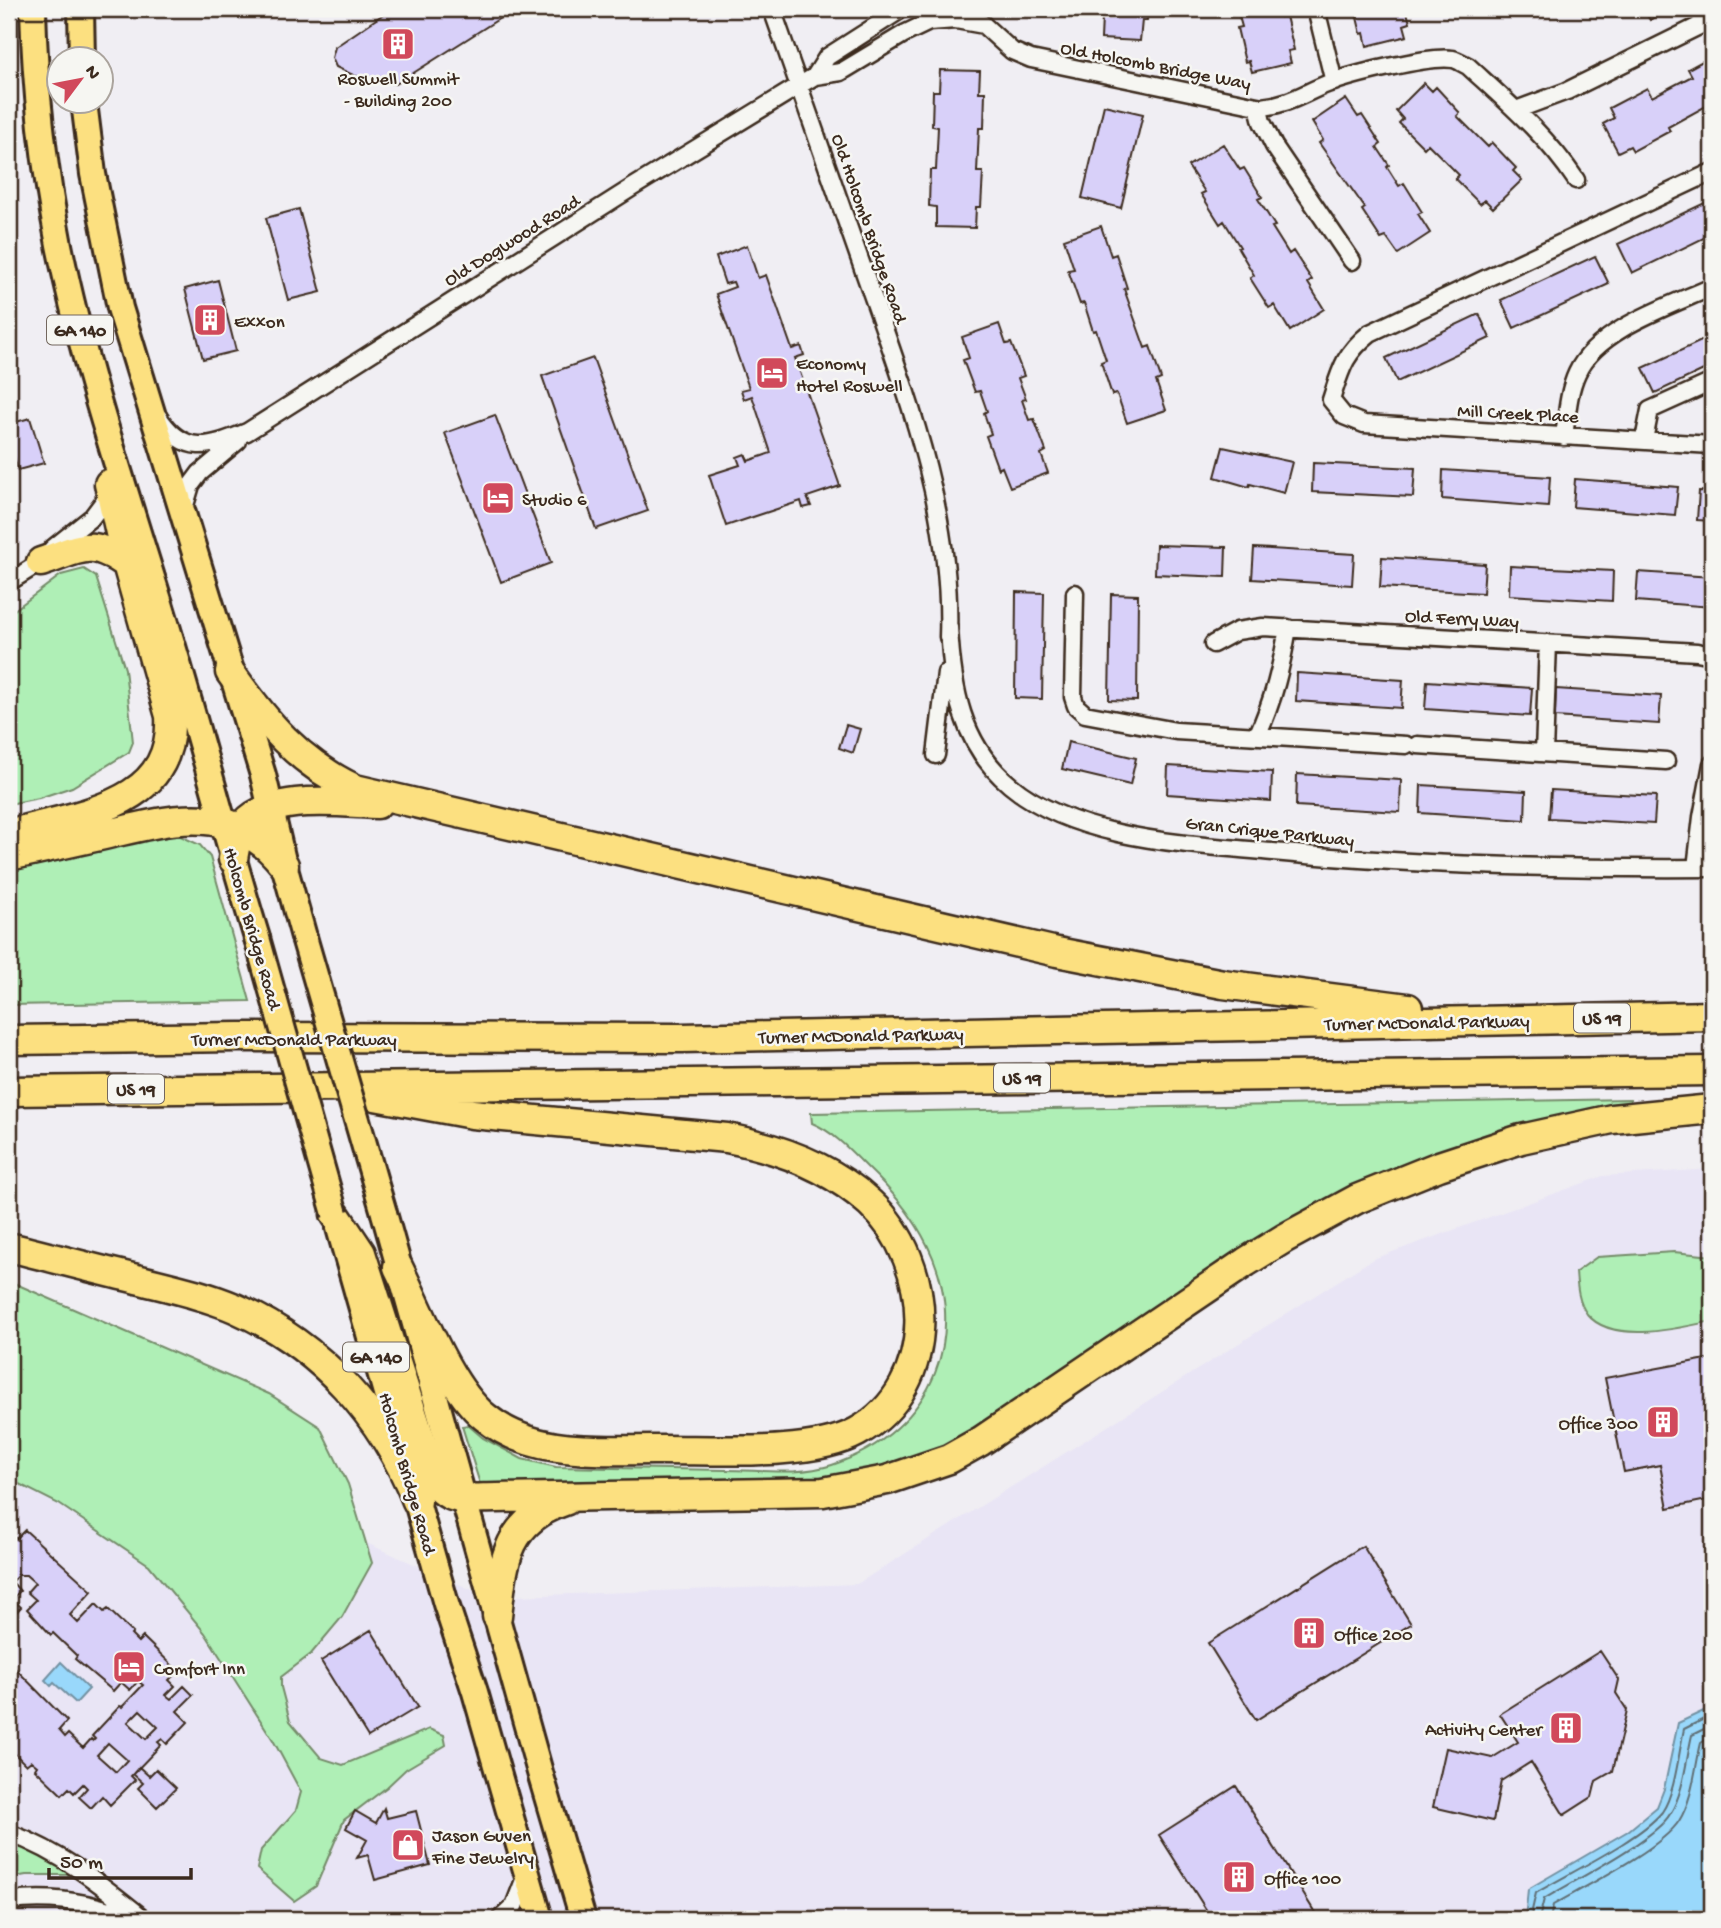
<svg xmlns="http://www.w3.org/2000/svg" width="1721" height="1928" font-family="'Gochi Hand',sans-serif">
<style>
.built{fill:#e9e5f5}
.green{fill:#afefb6;stroke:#758c6a;stroke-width:2}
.water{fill:#99d8fb;stroke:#7392a3;stroke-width:2}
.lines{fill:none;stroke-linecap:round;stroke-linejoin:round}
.shore{stroke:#617076;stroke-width:2}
.building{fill:#d8d0f9;stroke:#3b2a1e;stroke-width:2;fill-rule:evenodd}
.minor-casing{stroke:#3b2a1e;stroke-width:21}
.primary-casing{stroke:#3b2a1e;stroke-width:30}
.motorway-casing{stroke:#3b2a1e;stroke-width:33}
.minor{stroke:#f6f6f2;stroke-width:16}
.primary{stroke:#fce080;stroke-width:24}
.motorway{stroke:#fce080;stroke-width:28}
.primary-bridge-casing{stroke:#3b2a1e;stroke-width:30;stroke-linecap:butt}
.primary-bridge{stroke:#fce080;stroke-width:24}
.labels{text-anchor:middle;stroke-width:5;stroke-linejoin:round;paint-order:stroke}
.shield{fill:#f6f6f2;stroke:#73675e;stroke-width:2}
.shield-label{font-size:18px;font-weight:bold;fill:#3b2a1e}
.street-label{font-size:19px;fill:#3b2a1e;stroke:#f6f6f2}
.poi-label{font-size:19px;fill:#3b2a1e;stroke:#f6f6f2;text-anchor:start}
</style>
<rect width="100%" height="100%" fill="#f0eef3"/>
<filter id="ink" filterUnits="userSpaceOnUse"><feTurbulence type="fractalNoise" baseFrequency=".0143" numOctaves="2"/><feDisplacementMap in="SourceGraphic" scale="14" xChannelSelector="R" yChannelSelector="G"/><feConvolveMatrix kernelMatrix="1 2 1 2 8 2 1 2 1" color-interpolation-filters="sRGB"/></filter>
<g filter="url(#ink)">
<path class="built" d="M1712,1169v750h-1703v-535l479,213 369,-13 516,-325 230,-83z"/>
<path class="green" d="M84,569l12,8 29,92 8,73 -4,10 -57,35 -33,11 -30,6v-190l52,-39z
M174,833l26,12 10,12 40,144 -241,4v-135l139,-34z
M1630,1099v9l-168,41 -500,294 -119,37 -357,7 -6,-3 -18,-58 6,-1 15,13 39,21 34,8c57,1 114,2 170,3 34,0 73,6 106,-5 102,-33 143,-136 90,-230 -14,-25 -32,-46 -53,-66 -17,-17 -35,-37 -57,-46l-1,-10z
M1674,1252l38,4v65c-32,7 -100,24 -125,-7 -9,-12 -10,-28 -11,-42l21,-15z
M9,1281l260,113 51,33 28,57 24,79 -30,54 -31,37 -30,23v10l9,34 31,37 22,7 86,-36 15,6 2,10 -40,24 -19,18 -43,33 -28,66 -22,15 -37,-32 4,-19 35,-40 5,-18 -28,-52 -68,-107 -56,-68 -90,-61 -50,-25z
M9,1839l62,31v5h-45l-17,3z"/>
<path class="water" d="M61,1662l28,27 -13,14 -22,-20 -3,3 -6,-6z
M1712,1707v212h-187l3,-30 100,-58 29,-24 7,-18 14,-66z"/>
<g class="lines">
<path class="shore" d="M1530,1919l6,-26c33,-20 103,-53 126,-81 13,-18 17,-61 22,-83l28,-14
M1539,1919l5,-20c28,-17 112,-60 126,-85 14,-22 16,-54 22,-79l20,-10
M1550,1919l3,-14c31,-18 108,-56 126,-84 14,-22 16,-54 22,-78l11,-7"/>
</g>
<path class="building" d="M391,9h120l-3,4 -112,71 -41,-8 -19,-9 -4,-9 3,-11z
M1096,9h52l-1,11h-5l-2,21 -39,-2 1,-22h-6z
M1237,9h41l2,8 6,-1 8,34 -6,1 3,12 -39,9 -3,-11 -4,1 -8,-34 5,-1z
M1355,9h51l4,14 -6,2 3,11 -40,10 -3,-13 -3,1z
M1643,9h20l1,1 -14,10z
M1712,56v57l-1,1 -5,-8 -38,21 2,4 -37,20 -3,-5 -12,6 -15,-28 11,-6 -5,-10 38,-20 5,9 40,-21 -4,-7z
M940,70l40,1 -1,21h6l-1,36h-5l-2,44h6l-2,35h-5l-1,21 -39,-1v-20l-7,-1 1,-36h6l2,-43 -6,-1 1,-35h6z
M1424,83l8,8 4,-4 24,26 -3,3 31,31 4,-4 24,25 -3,3 9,9 -29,28 -8,-8 -5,4 -25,-25 4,-4 -31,-31 -4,4 -25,-25 4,-4 -7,-8z
M1346,99l12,18 4,-2 19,29 -4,3 12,18 -2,2 12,19 5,-3 18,29 -4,2 12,19 -32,21 -12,-17 -5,2 -19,-29 3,-2 -46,-65 4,-3 -11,-18z
M1104,105l39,9 -22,94 -39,-10z
M1223,144l17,26 4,-2 18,29 -4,2 17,27 -3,1 17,27 4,-3 19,29 -4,3 16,26 -34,22 -16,-26 -5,3 -19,-30 4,-3 -16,-27 2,-1 -16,-26 -4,3 -19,-30 4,-2 -17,-26z
M1711,200l1,34 -80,39 -14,-29z
M299,209l22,83 -33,8 -22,-82z
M1101,226l10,30 5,-2 11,34 -3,1 21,59 5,-2 11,33 -5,2 10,29 -39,13 -10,-29 -5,1 -11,-33 5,-2 -10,-30 -3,1 -9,-28 -4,1 -12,-34 6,-1 -10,-30z
M747,245l11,33 8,-3 26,74 9,-3 3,9 -9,3 45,128 -33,11 4,9 -8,2 -2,-7 -75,25 -17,-51 31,-10 -3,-8 8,-3 3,7 23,-8 -19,-57 -8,3 -3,-9 8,-2 -33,-94 19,-7 -2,-5 -8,2 -9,-27z
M1595,256l14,28 -95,44 -13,-28z
M218,280l18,71 -33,8 -18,-70z
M1479,314l11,24 -93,44 -11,-24z
M999,324l7,20 5,-1 13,33 -6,2 8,21 -4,1 7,20 5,-1 12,32 -5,3 7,19 -38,14 -8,-20 -4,2 -12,-33 5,-2 -7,-21 3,-2 -7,-20 -5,1 -12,-32 6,-2 -7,-21z
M1712,336v30l-57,27 -12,-25z
M593,358l55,153 -52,18 -54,-153z
M495,415l56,148 -50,19 -56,-149z
M30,418l14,45 -26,7 -9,-30v-16z
M1223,447l69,15 -8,31 -34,-9 -1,3 -34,-10z
M1313,463l102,5 -2,29 -101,-5z
M1443,470l107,7 -2,30 -106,-8z
M1575,479l103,8 -3,28 -102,-8z
M1699,491l13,1v29l-15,-1z
M1156,545l70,2 -1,30 -70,-3z
M1254,548l100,6 -2,31 -100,-6z
M1382,557l103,7 -2,29 -103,-6z
M1510,566l103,5 -1,30 -103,-6z
M1638,572l74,5v30l-76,-6z
M1016,592l28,1 -2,106 -27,-1z
M1111,594l27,1 -1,106 -28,-1z
M1297,673l106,7 -2,28 -105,-7z
M1427,681l105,7 -2,28 -105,-7z
M1556,689l105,7 -2,28 -104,-7z
M846,725l14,4 -7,24 -14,-5z
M1068,742l68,16 -6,27 -68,-16z
M1168,766l104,6 -1,29 -104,-7z
M1297,774l104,6 -1,32 -104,-6z
M1421,785l105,6 -1,29 -105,-7z
M1551,790l105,6 -2,28 -105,-6z
M1712,1358v141l-44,9 -8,-43 -36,7 -19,-94z
M25,1530l67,61 -22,24 8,8 18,-19 8,8 4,-3 25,24 -2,2 7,7 5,-5 35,34 -9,9 6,6 -9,9 5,4 13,-13 9,9 -16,16 11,11 -21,22 -5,-5 -4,3 3,3 -30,31 4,4 -25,25 -8,-9 -11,12 -12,-11 8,-9 -4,-4 -9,9 -5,-5 -7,7 -27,-26 2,-3 -6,-5 -5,4 -17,-17v-86l58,59 -8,9 6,7 3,-3 15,14 8,-9 2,2 2,-2 -3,-3 28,-30 2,1 21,-22 -5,-4 -8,9 -9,-8 -8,9 -38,-32 2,-3 -24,-23 -2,2 -24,-26 9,-9 -9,-8 8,-9 -9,-8h-8l-6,7 8,9 -8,8 9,8 -12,13v-82l3,-3 4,4zM140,1710l18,17 -12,12 -18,-17zM108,1743l19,17 -11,12 -19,-17z
M1363,1546l48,78 -155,96 -48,-77z
M371,1630l47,77 -50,30 -47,-76z
M1600,1651l19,29 -3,13 11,17 -14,61 -17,10 -4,16 -28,18 -33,-53 -30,19 -8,40 -60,-14 13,-59 46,10 26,-16 -18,-28z
M139,1767l10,9 7,-7 20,19 -19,19 -19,-19 5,-5 -10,-9z
M1236,1786l83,133h-107l-53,-84z
M384,1808l3,10 29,-7 14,54 -55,15 -7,-25 -11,3 10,-18 -21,-12 9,-17 21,12z"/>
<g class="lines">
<defs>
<path id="minor" d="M772,9c32,90 63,181 95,271 40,114 86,234 81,357
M966,9l46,42 19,8 231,48c28,-3 40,-13 65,-23 24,-9 103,-29 126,-25 5,1 10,5 15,7 39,36 78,69 108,114
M1316,9l18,73
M815,76l26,-4 63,-38 25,-12 27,-2 28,5
M1258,106l4,16 12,24 78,115
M1516,110l51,-19 132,-65 9,-17
M1712,172l-342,161c-26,21 -29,36 -39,67l13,16 20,8 348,21
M158,416c26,41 52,31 89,16l386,-245 182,-111 12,-19 75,-48
M1564,437c3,-21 4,-45 13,-64 20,-44 93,-67 135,-86
M1644,440l6,-30 62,-28
M183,512l8,-27 9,-12 38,-32
M9,582l32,-20 12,-14 39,-31 12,-16 4,-14
M1075,593l-2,104 3,9 9,8 91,17 230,14
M949,627c3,60 12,117 61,158 67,56 179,59 263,67 146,14 292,17 439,16
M1213,644l24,-13 26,-4 434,25 15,3
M1257,736c17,-37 24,-68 31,-108
M1417,745l249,16
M1544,753l4,-110
M936,755l10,-82
M1696,868l6,-51 10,-53
M9,1833c52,19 92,51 135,86
M9,1901c43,-5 83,0 123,18
M500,1919l14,-13 12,-31"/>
<path id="primary" d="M33,9c2,79 11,159 26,236 26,128 69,253 107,378 32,105 59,211 91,315
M81,9l1,51
M84,102l9,72 27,134 143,467 21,90 20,72
M384,1213l157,563 42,143
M339,1228l107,376 29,88 65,227"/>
<path id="motorway" d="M41,562c40,-13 48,-25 86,2
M230,672c36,51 68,90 125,117l702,163 166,32 185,24
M9,834c67,-20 166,-26 161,-118l-43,-152 -18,-80
M9,856c32,-7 64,-14 95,-21 40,-9 84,-23 124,-11 23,7 41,22 56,41
M233,859c2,-12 4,-25 12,-35 27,-31 96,-21 132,-20
M9,1040l230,-3 443,1 1030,-22
M9,1091l1703,-20
M375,1096l97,18 255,24c52,10 104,29 143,65 65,60 71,183 -13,229 -48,26 -149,17 -204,18 -57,0 -121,6 -168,-33 -37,-30 -65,-106 -87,-150
M335,1214l26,39 70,219c12,33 36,26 66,26l326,-6 64,-12 62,-21 32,-18 265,-179 39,-24 72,-39 82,-33 82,-27 91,-20 100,-10
M9,1247c41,10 82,21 124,31 34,9 69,16 102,30 85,37 148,107 182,193
M497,1616c6,-55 9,-96 70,-116"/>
</defs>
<use href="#minor" class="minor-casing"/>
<use href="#primary" class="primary-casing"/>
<use href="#motorway" class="motorway-casing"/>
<use href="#minor" class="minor"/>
<use href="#primary" class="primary"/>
<use href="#motorway" class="motorway"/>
<defs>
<path id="primary-bridge" d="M304,937l80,276
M257,938l78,276"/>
</defs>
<use href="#primary-bridge" class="primary-bridge-casing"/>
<use href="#primary-bridge" class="primary-bridge"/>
</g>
</g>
<defs>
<symbol id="building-square" viewBox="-11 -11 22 22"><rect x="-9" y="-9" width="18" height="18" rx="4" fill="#d1495b" stroke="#f6f6f2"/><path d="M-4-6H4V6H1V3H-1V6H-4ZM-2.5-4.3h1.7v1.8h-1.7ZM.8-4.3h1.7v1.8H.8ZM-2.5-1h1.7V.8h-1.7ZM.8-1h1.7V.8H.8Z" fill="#fff"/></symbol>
<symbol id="hotel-square" viewBox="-11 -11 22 22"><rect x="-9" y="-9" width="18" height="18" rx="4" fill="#d1495b" stroke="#f6f6f2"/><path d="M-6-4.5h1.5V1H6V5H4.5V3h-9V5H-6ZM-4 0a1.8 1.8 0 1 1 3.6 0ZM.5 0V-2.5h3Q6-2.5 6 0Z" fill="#fff"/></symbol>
<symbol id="shop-square" viewBox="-11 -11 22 22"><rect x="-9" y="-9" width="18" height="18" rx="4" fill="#d1495b" stroke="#f6f6f2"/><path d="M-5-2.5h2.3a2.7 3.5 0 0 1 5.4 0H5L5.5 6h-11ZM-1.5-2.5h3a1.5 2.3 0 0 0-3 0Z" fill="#fff"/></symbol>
</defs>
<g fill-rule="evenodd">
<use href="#building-square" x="379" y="25" width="38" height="38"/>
<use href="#building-square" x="191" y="301" width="38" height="38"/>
<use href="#hotel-square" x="753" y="354" width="38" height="38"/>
<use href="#hotel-square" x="479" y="479" width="38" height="38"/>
<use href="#building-square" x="1644" y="1403" width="38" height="38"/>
<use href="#building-square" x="1290" y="1614" width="38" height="38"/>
<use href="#hotel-square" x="110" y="1648" width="38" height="38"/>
<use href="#building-square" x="1547" y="1709" width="38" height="38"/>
<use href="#shop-square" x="389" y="1826" width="38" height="38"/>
<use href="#building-square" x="1220" y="1858" width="38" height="38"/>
</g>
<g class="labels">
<g class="shield">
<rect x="47" y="315.5" width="66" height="29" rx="5"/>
<rect x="1574" y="1003.5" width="56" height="29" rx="5"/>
<rect x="994" y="1063.5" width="56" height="29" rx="5"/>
<rect x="108" y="1074.5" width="56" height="29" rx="5"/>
<rect x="343" y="1342.5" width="66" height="29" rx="5"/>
</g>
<g class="shield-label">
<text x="80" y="336">GA 140</text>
<text x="1602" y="1024">US 19</text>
<text x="1022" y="1084">US 19</text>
<text x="136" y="1095">US 19</text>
<text x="376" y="1363">GA 140</text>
</g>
<g class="street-label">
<text transform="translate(1156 64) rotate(11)" y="7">Old Holcomb Bridge Way</text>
<text transform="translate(871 228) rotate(71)" y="7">Old Holcomb Bridge Road</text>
<text transform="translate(511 239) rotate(-32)" y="7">Old Dogwood Road</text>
<text transform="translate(1518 412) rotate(3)" y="7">Mill Creek Place</text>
<text transform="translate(1462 617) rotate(3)" y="7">Old Ferry Way</text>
<text transform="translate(1270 830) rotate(6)" y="7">Gran Crique Parkway</text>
<text transform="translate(254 928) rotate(74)" y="7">Holcomb Bridge Road</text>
<text transform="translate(1427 1021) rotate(-1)" y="7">Turner McDonald Parkway</text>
<text transform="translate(861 1034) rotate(-1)" y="7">Turner McDonald Parkway</text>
<text x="294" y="1045">Turner McDonald Parkway</text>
<text transform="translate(409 1473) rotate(74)" y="7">Holcomb Bridge Road</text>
</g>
<g class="poi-label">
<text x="398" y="84" text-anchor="middle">Roswell Summit<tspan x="398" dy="22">- Building 200</tspan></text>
<text x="234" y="327">Exxon</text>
<text x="796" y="369">Economy<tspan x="796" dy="22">Hotel Roswell</tspan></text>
<text x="522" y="505">Studio 6</text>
<text x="1638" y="1429" text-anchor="end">Office 300</text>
<text x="1334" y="1640">Office 200</text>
<text x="154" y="1674">Comfort Inn</text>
<text x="1542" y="1735" text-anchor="end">Activity Center</text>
<text x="432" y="1841">Jason Guven<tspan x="432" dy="22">Fine Jewelry</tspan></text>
<text x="1264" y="1884">Office 100</text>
</g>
</g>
<rect width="1721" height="1928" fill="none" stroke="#f6f6f2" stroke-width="35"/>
<rect x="18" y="18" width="1686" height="1893" fill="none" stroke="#3b2a1e" stroke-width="2.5" filter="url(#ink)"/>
<g transform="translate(80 80) rotate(58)"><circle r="33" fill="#f6f6f2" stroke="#aba49d" stroke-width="2"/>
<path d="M0-5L12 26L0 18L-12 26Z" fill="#d1495b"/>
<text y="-10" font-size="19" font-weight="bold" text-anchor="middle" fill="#3b2a1e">N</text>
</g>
<path d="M49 1868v10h142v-10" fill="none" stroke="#3b2a1e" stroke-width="3.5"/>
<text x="60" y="1868" font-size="21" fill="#3b2a1e" stroke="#f6f6f2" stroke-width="5" paint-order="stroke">50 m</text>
</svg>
